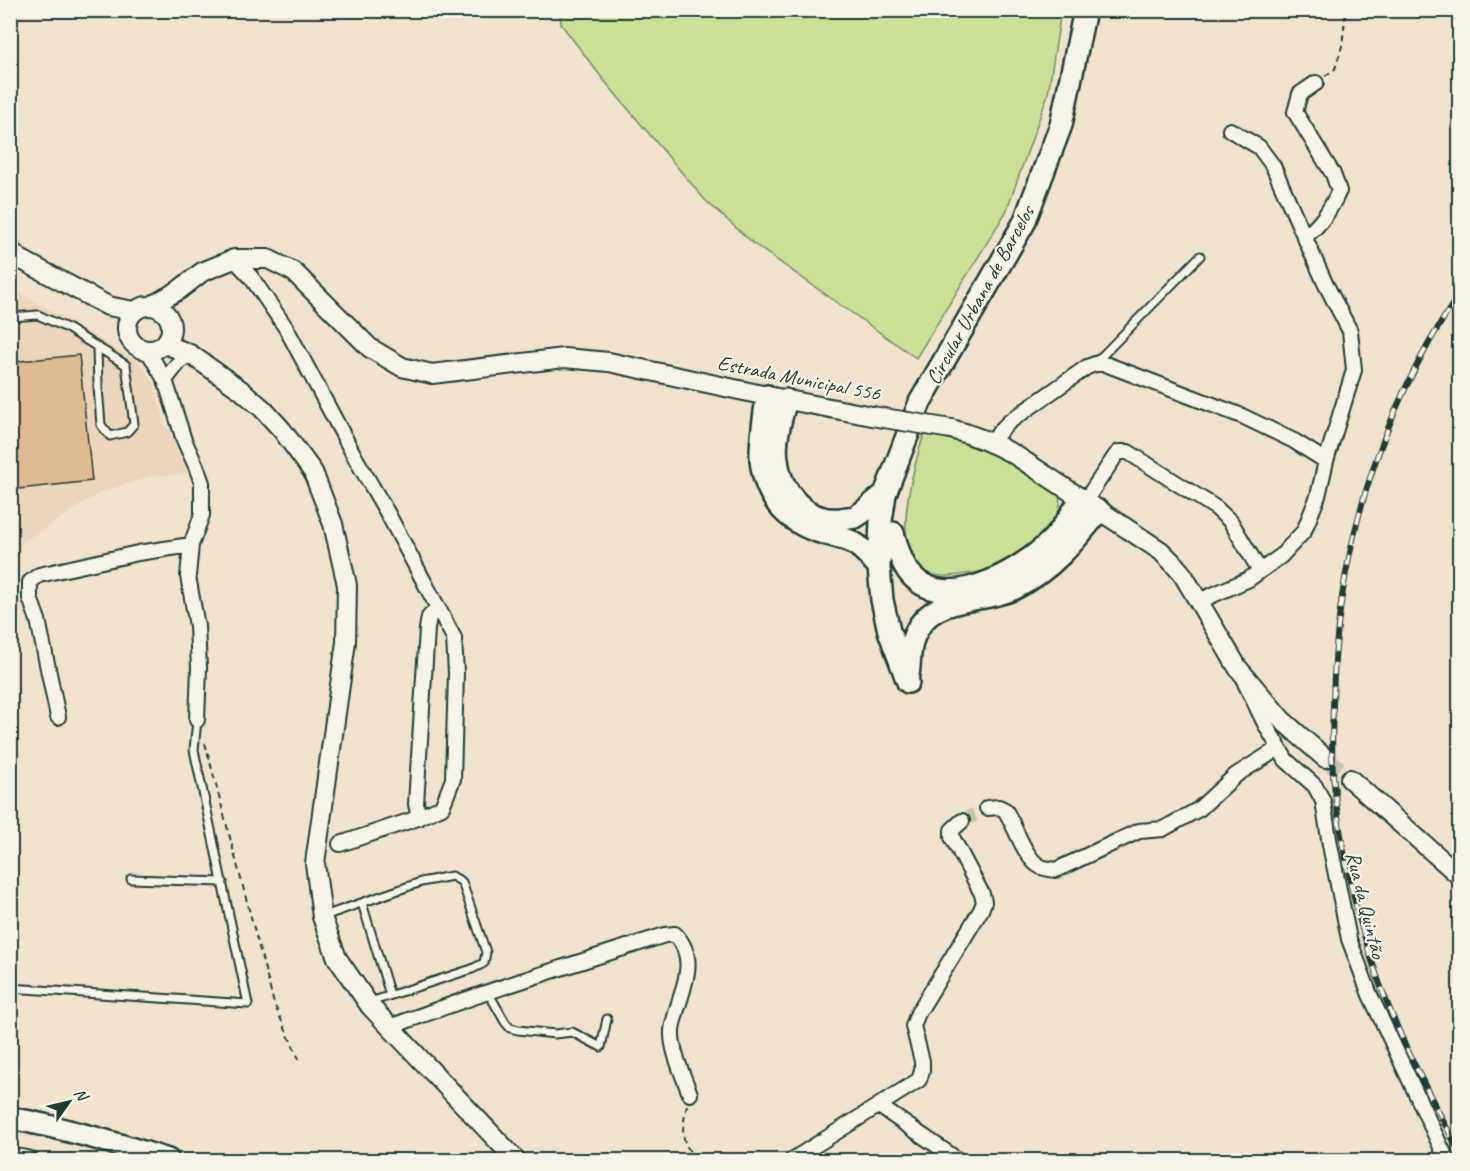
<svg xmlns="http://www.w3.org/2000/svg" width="1470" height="1171" font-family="Caveat,sans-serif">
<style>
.built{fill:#ebd6bb}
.green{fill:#cae096;stroke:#748e65;stroke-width:1.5}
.building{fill:#dfb990;stroke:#1f3d34;stroke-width:1.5}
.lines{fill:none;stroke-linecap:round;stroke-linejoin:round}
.street-tunnel{stroke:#c6c1af;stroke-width:14;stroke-dasharray:14 7;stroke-linecap:butt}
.secondary-tunnel{stroke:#c6c1af;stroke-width:18;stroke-dasharray:18 9;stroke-linecap:butt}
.lane-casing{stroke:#1f3d34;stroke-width:11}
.street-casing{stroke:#1f3d34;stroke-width:18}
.secondary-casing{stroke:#1f3d34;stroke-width:22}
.primary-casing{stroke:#1f3d34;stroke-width:26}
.path{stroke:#1f3d34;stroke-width:2;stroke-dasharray:6 4.5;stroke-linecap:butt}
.lane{stroke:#f7f3e8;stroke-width:7}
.street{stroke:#f7f3e8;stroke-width:14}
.secondary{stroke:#f7f3e8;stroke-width:18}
.primary{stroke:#f7f3e8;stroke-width:21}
.rail-casing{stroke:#1f3d34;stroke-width:6}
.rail{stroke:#f7f3e8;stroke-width:4;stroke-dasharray:11;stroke-linecap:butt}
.secondary-bridge-casing{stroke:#1f3d34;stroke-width:22;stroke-linecap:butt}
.secondary-bridge{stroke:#f7f3e8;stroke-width:18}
.labels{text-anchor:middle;stroke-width:4.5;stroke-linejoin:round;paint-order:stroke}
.street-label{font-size:21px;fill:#1f3d34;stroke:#f7f3e8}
</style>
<rect width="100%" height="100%" fill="#f0e2ce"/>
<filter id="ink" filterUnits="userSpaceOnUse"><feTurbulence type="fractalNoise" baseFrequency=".0167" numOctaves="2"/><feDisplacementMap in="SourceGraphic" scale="12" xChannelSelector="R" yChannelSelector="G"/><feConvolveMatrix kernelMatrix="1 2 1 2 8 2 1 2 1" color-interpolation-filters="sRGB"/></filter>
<g filter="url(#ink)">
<path class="built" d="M11,289l5,1 124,73 14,20 11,41 20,33 4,17 -38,2 -51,17 -77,49 -12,12z"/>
<path class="green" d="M560,11v-1l501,1 -13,83 -42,118 -90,146 -162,-114 -49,-44 -103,-122 -41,-54z
M924,434l37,5 35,13 63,42c1,10 2,18 -3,27 -7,16 -44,40 -61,47 -7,3 -16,4 -23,5 -21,4 -50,8 -61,-17 -14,-31 3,-90 13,-122z"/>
<path class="building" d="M79,355l13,126 -82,9v-128z"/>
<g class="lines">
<path class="street-tunnel" d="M962,821l25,-13"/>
<path class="secondary-tunnel" d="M1325,758l25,21"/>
<defs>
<path id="lane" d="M10,317l28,-2 29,13 59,37 8,59 -7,8 -17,4 -9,-11 -3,-38 -1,-40
M1098,363l3,-6 99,-101
M131,879l92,3
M362,903l28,92
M324,916l97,-34 31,-6 10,6 24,70 -2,11 -12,6 -102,33
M10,988l238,16 -54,-254 3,-30
M488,992l17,30 5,6 8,2 37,4 17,-2 29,15 6,-28"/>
<path id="street" d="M1304,237c17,-12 26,-27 35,-46l-6,-17 -38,-62 5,-18 16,-11
M234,259l17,18 35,51 70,131 32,55 66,124 2,35 -3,106 -11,28 -27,12 -75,25
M148,351l17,29 19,60 12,26 6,17v32l-11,30 -3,31 9,50 2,42 -2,52
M165,380l15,-19 10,-7
M993,442l7,-11 9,-9 78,-55 11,-4 10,2 134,51 52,25 32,20
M1085,501l31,-46 3,-3h9l88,56 15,14 29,49
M1199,601l50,-22 32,-23 23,-25 14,-35 8,-35 28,-91 -4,-39 -25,-48 -52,-117 -14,-19 -29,-17
M1245,683l19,39 22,38 29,26 8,15 7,44 19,94 21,56 77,165
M58,717l-20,-97 -8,-22v-16l9,-7 99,-22 53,-8
M987,808l12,-1 6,3c10,15 20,50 36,57 5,2 10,2 15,3l83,-39 24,-2 36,-20 37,-34 43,-27
M419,818l-3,-14 11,-175 2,-12 9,-9
M390,1027c90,-34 183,-63 275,-92l10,-1c23,25 9,50 1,79 -1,5 -4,12 -4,18 -1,19 11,44 18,63
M879,1106l79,54
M792,1160l127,-80 3,-9v-10l-9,-35 5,-13 63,-103 3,-8 -2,-8 -30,-57v-7l10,-9"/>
<path id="secondary" d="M10,250l10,9 88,47 26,5
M127 328a22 22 0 1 1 44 0a22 22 0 1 1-44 0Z
M151,306l28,-16 23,-18 32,-13h34l26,13 76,76 32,19 30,7 132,-16 45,4 158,34 105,20
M165,344l25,10 51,36 22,19 19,21 31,42 20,52 14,61 -1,57 -31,221 7,54 15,41 33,48 146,154
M951,429c23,6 43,14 64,26l146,96 12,12 10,12 55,93 44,52 43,38
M1350,779l110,97
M10,1157l17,3"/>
<path id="primary" d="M767,396c-2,18 -7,46 -6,64 4,35 23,60 56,71 11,4 25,6 35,11 11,6 19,16 27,25
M786,400c-5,18 -12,40 -9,59 3,33 29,64 64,60 4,-1 10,-1 14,-2 10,-5 21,-17 30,-23
M893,533c4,13 7,27 15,38 34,47 114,-1 143,-30 12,-12 21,-28 30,-42
M908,675c2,-11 1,-25 5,-36 15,-46 67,-34 102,-51 35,-17 60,-47 84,-77
M908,682l-19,-51 -7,-31 -3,-33 2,-46 4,-27 35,-92 104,-179 37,-98 24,-115
M10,1118c55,10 106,25 158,42"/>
</defs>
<use href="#lane" class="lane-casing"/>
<use href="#street" class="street-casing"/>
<use href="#secondary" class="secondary-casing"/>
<use href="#primary" class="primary-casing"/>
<path class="path" d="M1325,76l10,-7 7,-23 4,-36
M205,743l69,261 25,55
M687,1105c-5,25 -8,36 10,55"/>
<use href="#lane" class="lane"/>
<use href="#street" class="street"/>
<use href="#secondary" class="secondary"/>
<use href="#primary" class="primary"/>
<defs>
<path id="rail" d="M1460,293c-83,122 -125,266 -127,413 -1,26 -2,52 1,78 7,66 22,132 44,195 22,61 52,117 82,174"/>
</defs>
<use href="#rail" class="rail-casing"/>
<use href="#rail" class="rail"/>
<defs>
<path id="secondary-bridge" d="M872,416l79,13"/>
</defs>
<use href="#secondary-bridge" class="secondary-bridge-casing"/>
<use href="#secondary-bridge" class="secondary-bridge"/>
</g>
</g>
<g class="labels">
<g class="street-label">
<text transform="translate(980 295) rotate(-61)" y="7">Circular Urbana de Barcelos</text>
<text transform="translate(799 378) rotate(11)" y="7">Estrada Municipal 556</text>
<text transform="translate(1366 905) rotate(76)" y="7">Rua da Quintão</text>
</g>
</g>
<rect width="1470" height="1171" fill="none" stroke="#f7f3e8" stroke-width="36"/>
<rect x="18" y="18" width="1434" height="1135" fill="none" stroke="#1f3d34" stroke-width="2" filter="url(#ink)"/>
<g transform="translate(69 1102) rotate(56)" stroke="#f7f3e8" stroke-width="4.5" paint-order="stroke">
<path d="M0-4.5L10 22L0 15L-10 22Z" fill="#1f3d34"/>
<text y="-9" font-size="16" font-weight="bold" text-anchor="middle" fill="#1f3d34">N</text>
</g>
</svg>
